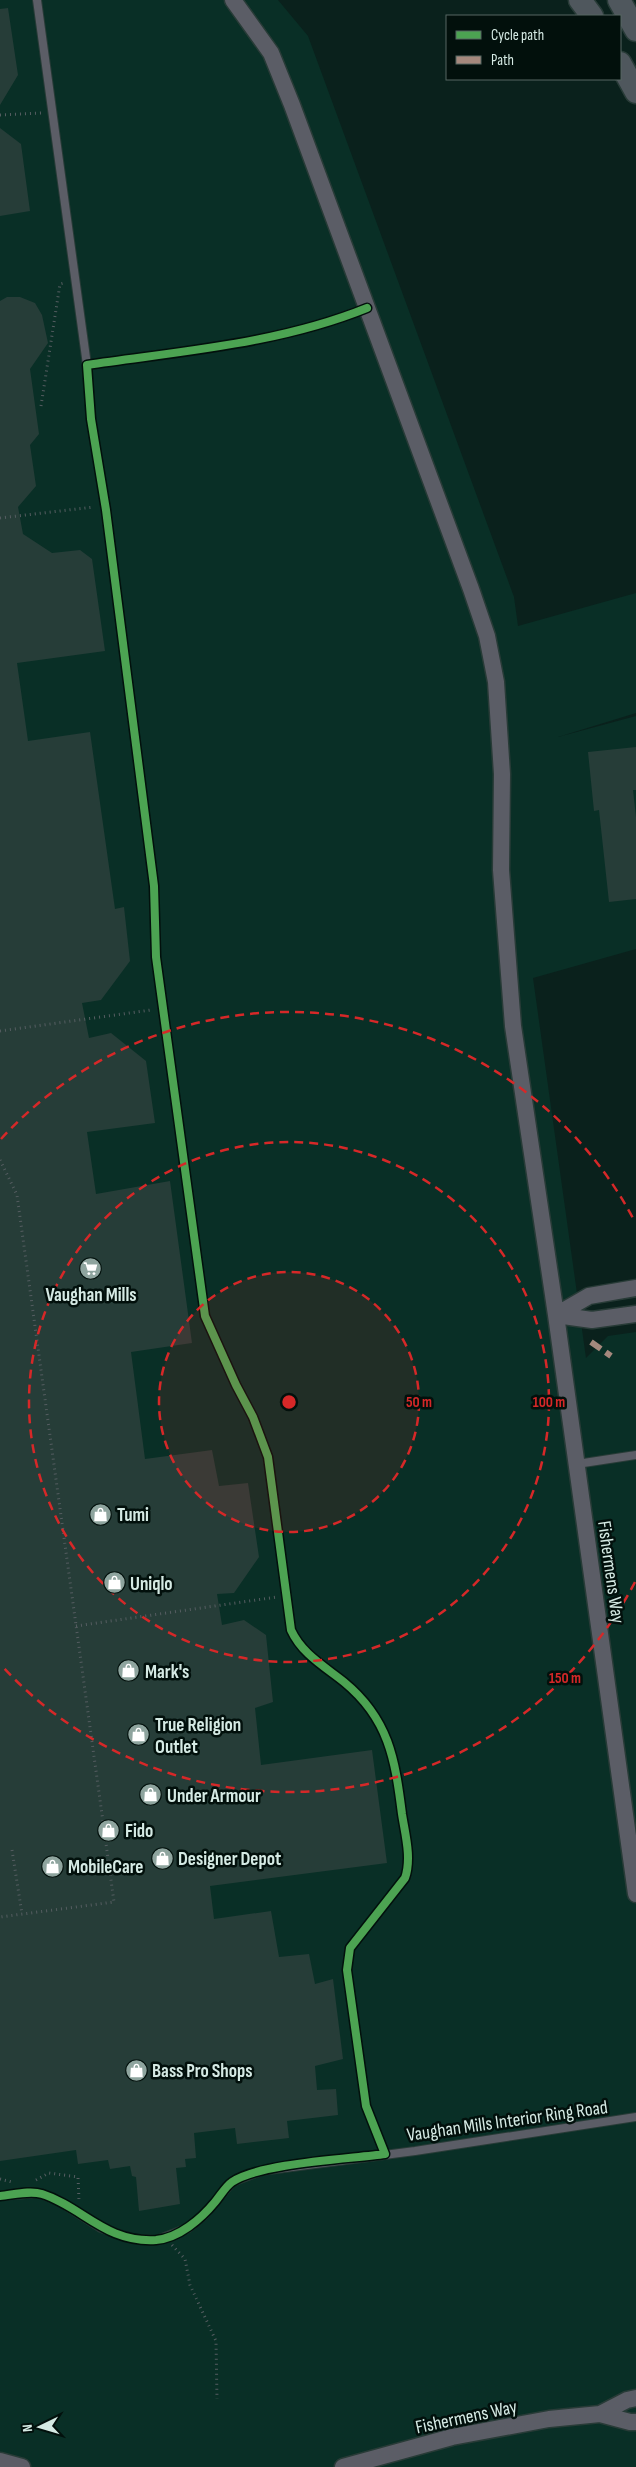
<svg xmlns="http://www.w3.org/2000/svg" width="636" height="2467" font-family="'Sofia Sans Condensed',sans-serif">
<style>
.built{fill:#092f26}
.building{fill:#263d38}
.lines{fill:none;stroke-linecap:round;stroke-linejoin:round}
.lane-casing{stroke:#283b37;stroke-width:10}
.street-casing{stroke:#283b37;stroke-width:19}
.secondary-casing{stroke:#283b37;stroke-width:25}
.path{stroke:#555d61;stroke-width:3;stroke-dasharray:1 4;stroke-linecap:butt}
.lane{stroke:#5b5d66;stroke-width:8}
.street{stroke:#5b5d66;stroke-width:16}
.secondary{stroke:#4f575d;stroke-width:22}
.quiet{stroke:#a5887d;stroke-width:6;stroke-dasharray:12 6;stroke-linecap:butt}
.cycleway-casing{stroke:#02100c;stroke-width:11}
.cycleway{stroke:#4ca352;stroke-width:8}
.ring{fill:none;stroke:#d62828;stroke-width:2.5;stroke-dasharray:9 6}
.labels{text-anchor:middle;stroke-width:5;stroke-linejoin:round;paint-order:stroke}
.poi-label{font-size:19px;font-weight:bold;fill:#d5eae4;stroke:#02100c;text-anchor:start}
.street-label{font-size:19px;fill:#d5eae4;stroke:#02100c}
.centre{fill:#d62828;stroke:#02100c;stroke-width:2.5}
.ring-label{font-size:15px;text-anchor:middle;font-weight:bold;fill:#d62828;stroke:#02100c;stroke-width:5;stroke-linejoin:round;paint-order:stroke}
</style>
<rect width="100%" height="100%" fill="#0a211c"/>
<path class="built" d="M0,0h278l30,36 206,561 4,29 118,-33v120l-78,24 78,-21v233l-103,29 53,380 22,-22 28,-4v1135h-636z"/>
<path class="building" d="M8,8l10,67 -18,30v-96z
M0,128l21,16 9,67 -30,5z
M7,297h13l15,6 7,12 6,28 -18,26 9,65 -9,11 6,41 -18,21 5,27 29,19 28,-3 12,9 13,92 -88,12 11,78 62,-9 25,177 9,-2 6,54 -29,39 -19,3 7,35 22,-5 35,28 9,62 -68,9 9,62 74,-13 22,162 -61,9 14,107 67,-9 7,36 29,-3 11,74 -25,36 -17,1 5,31 22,-5 22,15 7,67 -18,6 6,57 111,-15 15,113 -177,23 4,33 57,-8 8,46 30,-3 6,30 18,-5 10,80 -28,7 2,24 19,-1 2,26 -51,6 2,17 -52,6 -2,-16 -41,5 2,25 -11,1 1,8 -10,1 4,36 -41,7 -3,-34 -4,-1 -2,-10 -20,3 -2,-9 -30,4 -2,-14 -76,11v-1860z
M636,747v43h-3l3,27v82l-27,3 -10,-92 -5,1 -6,-59z"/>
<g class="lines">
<defs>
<path id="lane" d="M37,0l50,365
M367,308c-89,36 -186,43 -280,57l4,54 15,91 48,376 2,71 49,359 31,69 17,32 15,40 23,173c11,24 33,36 53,52 45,37 51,77 58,132 3,20 10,44 3,64l-55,70 -3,22 19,136 19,48
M577,1464l59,-9
M0,2196l39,-3 20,8 42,27 32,11 24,1 31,-12 16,-13 28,-33 29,-11 154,-20 221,-34"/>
<path id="street" d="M233,0l38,53 21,52 179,484 16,47 9,46 6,92 -1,96 12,156 43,289 80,579
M556,1315l33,-19 47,-8
M556,1315l36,5 44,-6
M600,2414l27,-14 9,-2
M0,2461l22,6
M343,2467l109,-30 97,-18 51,-5 30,8h6"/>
<path id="secondary" d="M580,0l12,16
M619,0l17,30
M620,63l16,29"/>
</defs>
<use href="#lane" class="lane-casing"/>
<use href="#street" class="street-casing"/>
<use href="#secondary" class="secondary-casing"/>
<path class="path" d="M0,115l42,-2
M41,406l19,-122 4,-1
M0,518l94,-11
M0,1031l151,-21
M0,1160l17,35 97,707 -114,15
M76,1626l201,-29
M12,1850l10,64
M0,2179l12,3
M36,2180l13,-7 29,4 1,23
M172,2245l13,14 5,26 26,56 1,58"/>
<use href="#lane" class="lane"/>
<use href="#street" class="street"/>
<use href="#secondary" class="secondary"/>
<path class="quiet" d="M591,1342l20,14"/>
<defs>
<path id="cycleway" d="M0,2196c12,-1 30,-6 42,-2 41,13 63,49 114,46 23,-2 45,-21 59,-38 5,-6 11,-16 17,-20 28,-19 117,-23 153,-28l-19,-48 -19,-136 3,-22 55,-70c7,-20 0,-44 -3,-64 -7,-55 -13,-95 -58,-132 -20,-16 -42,-28 -53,-52l-23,-173 -15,-40 -17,-32 -31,-69 -49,-359 -2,-71 -48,-376 -15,-91 -4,-54c94,-14 191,-21 280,-57"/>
</defs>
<use href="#cycleway" class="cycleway-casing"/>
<use href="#cycleway" class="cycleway"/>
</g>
<circle cx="289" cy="1402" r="130" fill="#d62828" fill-opacity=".12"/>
<g class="ring">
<circle cx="289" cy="1402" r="130"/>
<circle cx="289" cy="1402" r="260"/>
<path d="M635 1582A390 390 0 0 1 1 1665M1 1139A390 390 0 0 1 635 1222"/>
</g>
<defs>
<symbol id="supermarket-disc" viewBox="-11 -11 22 22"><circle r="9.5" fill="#8ea49e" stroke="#02100c"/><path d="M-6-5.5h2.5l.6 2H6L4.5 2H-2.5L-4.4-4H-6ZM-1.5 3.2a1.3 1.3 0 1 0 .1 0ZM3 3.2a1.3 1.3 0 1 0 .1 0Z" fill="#fff"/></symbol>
<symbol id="shop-disc" viewBox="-11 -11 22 22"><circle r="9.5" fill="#8ea49e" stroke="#02100c"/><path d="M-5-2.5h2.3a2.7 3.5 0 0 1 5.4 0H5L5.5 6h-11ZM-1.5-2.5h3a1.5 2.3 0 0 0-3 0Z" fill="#fff"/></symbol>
</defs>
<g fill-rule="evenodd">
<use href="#supermarket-disc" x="78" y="1256" width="25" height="25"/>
<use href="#shop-disc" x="88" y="1502" width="25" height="25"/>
<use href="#shop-disc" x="102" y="1570" width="25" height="25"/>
<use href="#shop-disc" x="116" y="1658" width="25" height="25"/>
<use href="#shop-disc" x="126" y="1722" width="25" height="25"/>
<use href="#shop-disc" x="138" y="1782" width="25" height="25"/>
<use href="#shop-disc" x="96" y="1818" width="25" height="25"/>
<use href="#shop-disc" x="150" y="1846" width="25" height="25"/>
<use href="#shop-disc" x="40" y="1854" width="25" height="25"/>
<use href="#shop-disc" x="124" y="2058" width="25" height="25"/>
</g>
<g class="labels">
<g class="poi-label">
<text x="91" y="1301" text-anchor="middle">Vaughan Mills</text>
<text x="117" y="1521">Tumi</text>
<text x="130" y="1590">Uniqlo</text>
<text x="145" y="1678">Mark's</text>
<text x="155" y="1731">True Religion<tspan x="155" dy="22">Outlet</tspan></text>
<text x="167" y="1802">Under Armour</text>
<text x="125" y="1837">Fido</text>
<text x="178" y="1865">Designer Depot</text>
<text x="68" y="1873">MobileCare</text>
<text x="152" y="2077">Bass Pro Shops</text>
</g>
<g class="street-label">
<text transform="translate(612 1572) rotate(82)" y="7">Fishermens Way</text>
<text transform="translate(507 2120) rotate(-8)" y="7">Vaughan Mills Interior Ring Road</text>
<text transform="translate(466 2416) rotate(-12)" y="7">Fishermens Way</text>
</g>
</g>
<circle cx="289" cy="1402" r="8" class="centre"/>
<g class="ring-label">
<text x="419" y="1407">50 m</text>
<text x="549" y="1407">100 m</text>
<text x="565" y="1683">150 m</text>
</g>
<rect x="446" y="15" width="175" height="65" fill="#02100c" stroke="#566762"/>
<rect x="456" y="31" width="25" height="8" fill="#4ca352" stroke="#566762"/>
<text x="491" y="40" font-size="15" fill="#d5eae4">Cycle path</text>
<rect x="456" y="56" width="25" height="8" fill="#a5887d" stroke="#566762"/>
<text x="491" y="65" font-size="15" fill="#d5eae4">Path</text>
<g transform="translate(40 2427) rotate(265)" stroke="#02100c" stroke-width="4" paint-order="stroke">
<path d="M0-4L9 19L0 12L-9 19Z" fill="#d5eae4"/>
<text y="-8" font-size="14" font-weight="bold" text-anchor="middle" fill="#d5eae4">N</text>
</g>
</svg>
